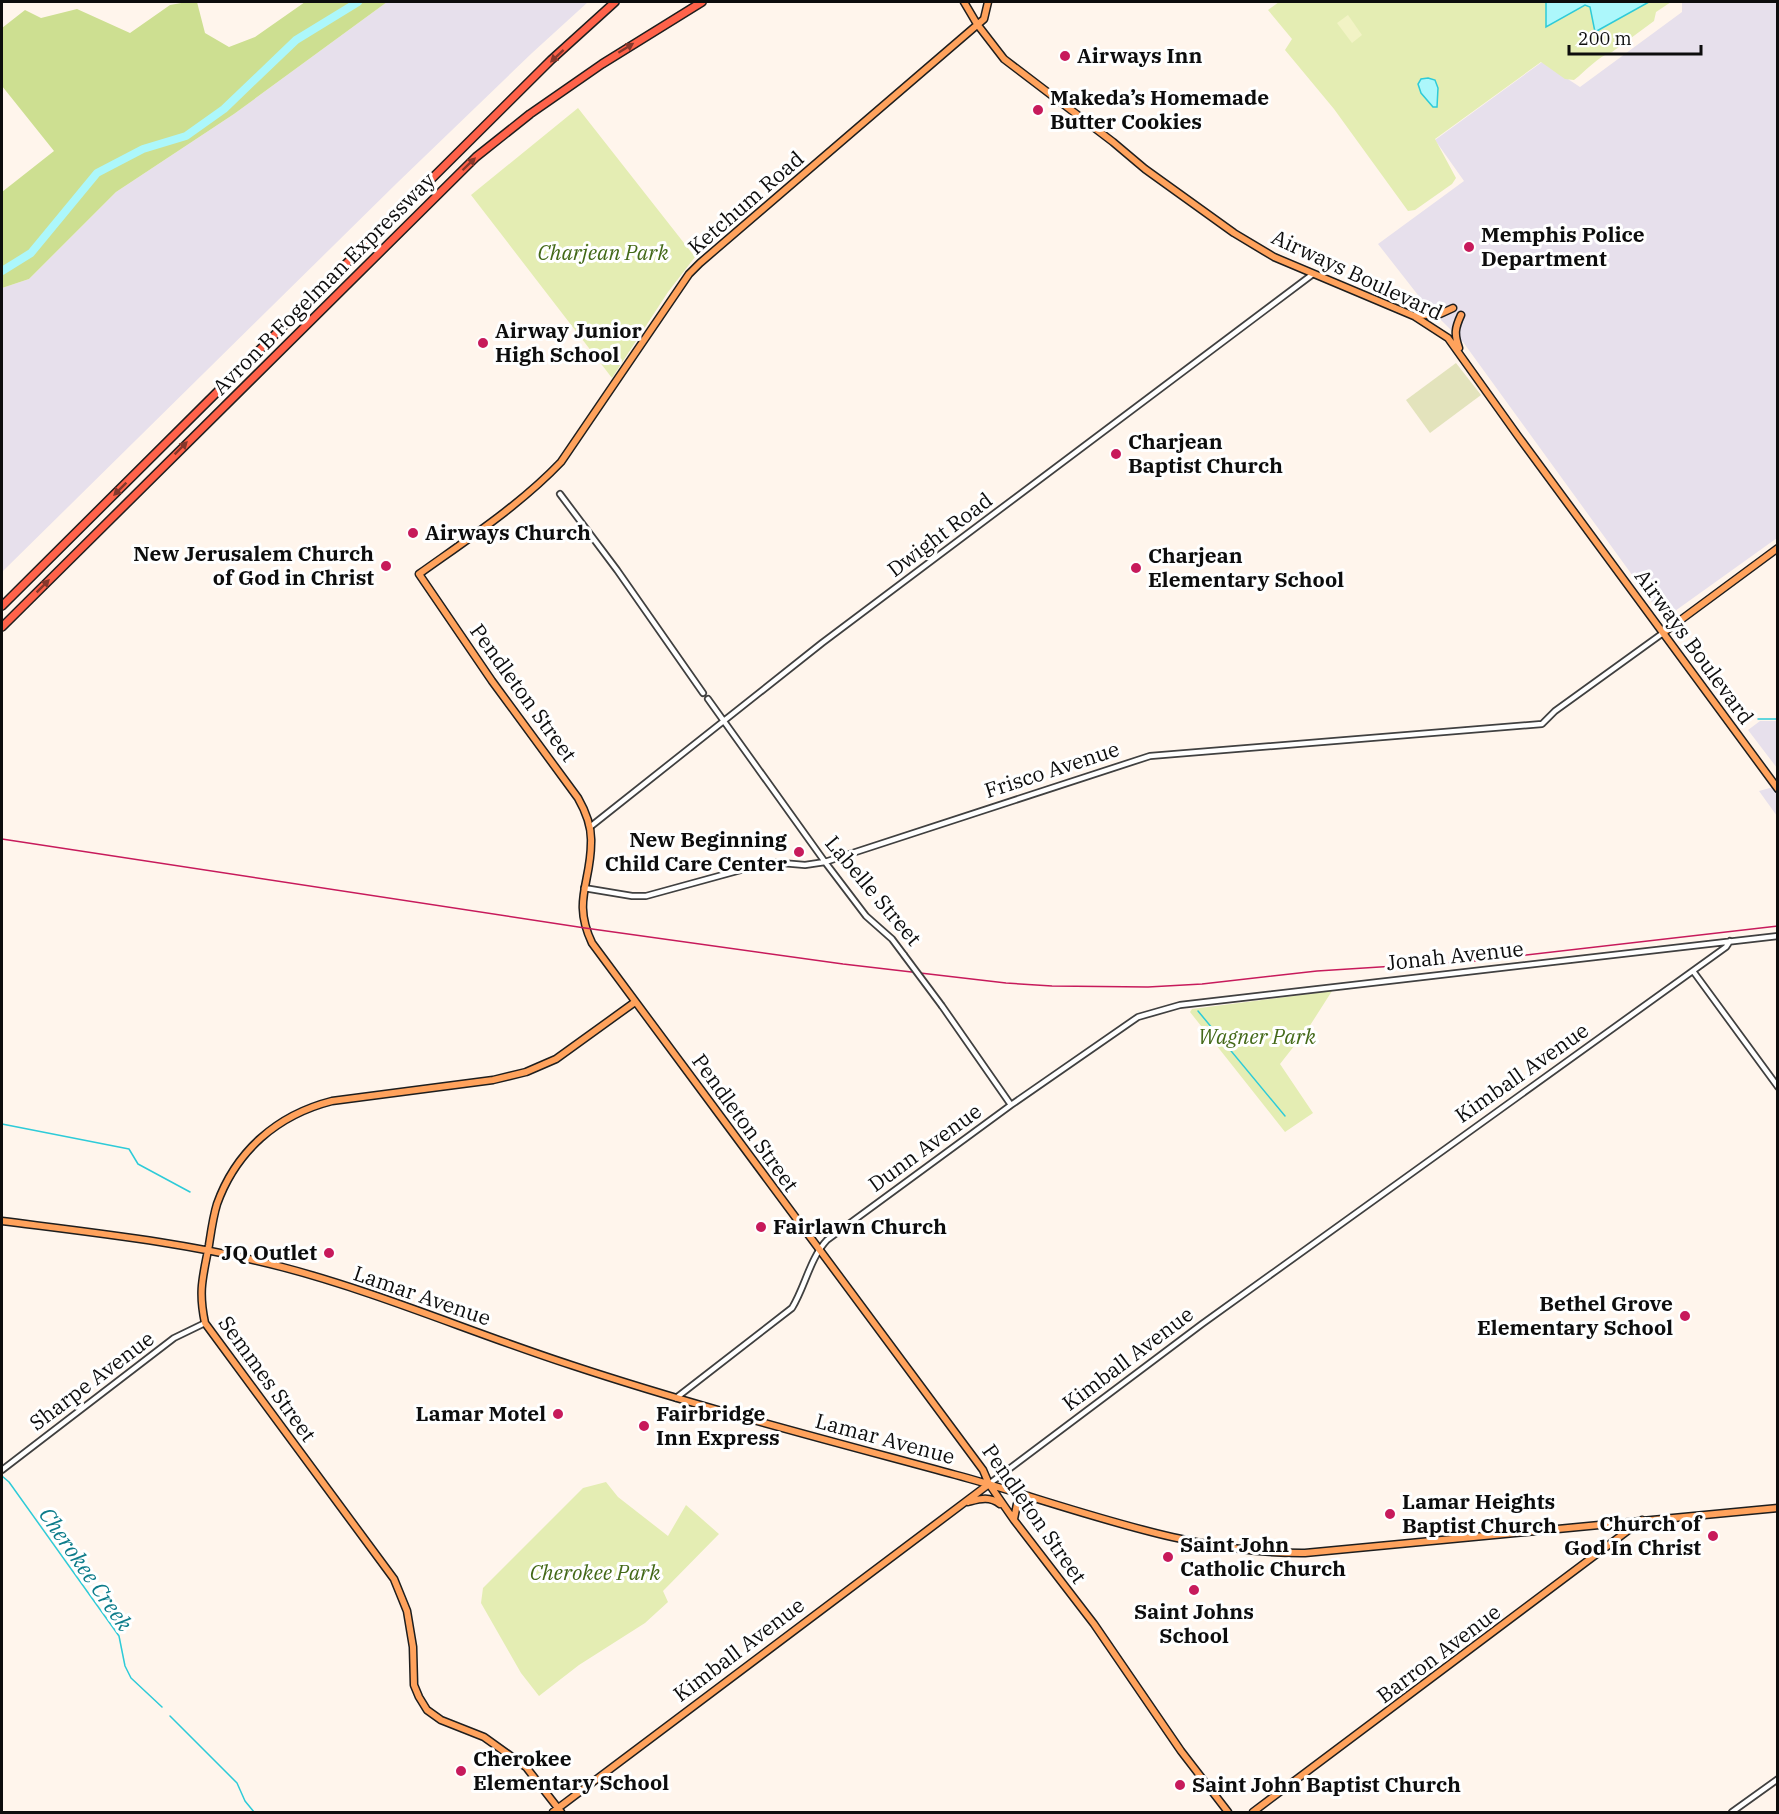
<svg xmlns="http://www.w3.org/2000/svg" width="1779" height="1814" font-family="'IBM Plex Serif',serif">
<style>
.industrial{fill:#e7e0ec}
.green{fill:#e4edb3}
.forest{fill:#cddf91}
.cemetery{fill:#e3e3bc}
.pitch{fill:#f2f3c5}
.water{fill:#acf7fb;stroke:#2ecbd8;stroke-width:1.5}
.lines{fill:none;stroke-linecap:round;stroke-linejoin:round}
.stream{stroke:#2ecbd8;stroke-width:1.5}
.river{stroke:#acf7fb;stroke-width:8}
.minor-casing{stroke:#404040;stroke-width:8}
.major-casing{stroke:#1e1e1e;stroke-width:9}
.highway-casing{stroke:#1e1e1e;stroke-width:10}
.minor{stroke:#fff;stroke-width:4.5}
.major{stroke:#ffa25c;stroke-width:6}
.highway{stroke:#ff624a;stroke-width:7}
.rail{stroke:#c71a5b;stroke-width:1.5}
.minor-bridge-casing{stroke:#404040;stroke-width:8;stroke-linecap:butt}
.minor-bridge{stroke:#fff;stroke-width:4.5}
.oneway{fill:#86382c}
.poi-dot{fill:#c71a5b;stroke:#fff;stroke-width:2}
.labels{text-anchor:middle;stroke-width:6;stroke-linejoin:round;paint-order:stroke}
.poi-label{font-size:21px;font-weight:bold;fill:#0d0d0d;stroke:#fff;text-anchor:start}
.street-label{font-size:21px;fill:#0d0d0d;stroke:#fff}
.park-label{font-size:21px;font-style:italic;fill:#436918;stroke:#fff}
.water-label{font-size:22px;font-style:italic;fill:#0d7c8a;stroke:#fff}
</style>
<rect width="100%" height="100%" fill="#fff5ec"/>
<path class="industrial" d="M387,2h201l-56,51 -135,130 -395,389v-284l27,-9 87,-87 118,-78z
M1682,2h95v536l-109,78 -9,-4 -196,-270 -38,-38 -47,-60 86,-63 -29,-41 107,-78 38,25 102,-75z
M1760,721h17v47l-29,-38z
M1777,786v30l-18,-25z"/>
<path class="green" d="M1279,2h392l-15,10 -2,9 -42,31c-15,5 -25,18 -38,28l-9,-1 -24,-17 -106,77 21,39 -4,6 -37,26 -7,1 -74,-102 -49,-59 7,-11 -24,-29z
M578,108l117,149 -27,35 -56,86 -141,-183z
M1332,991l-23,36 -29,37 33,49 -28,19 -95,-120 2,-3z
M606,1482l12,15 50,39 18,-31 33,29 -56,57 5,11 -23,21 -66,42 -40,31 -18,-23 -40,-70 2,-15 100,-100z"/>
<path class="forest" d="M187,2h10l8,31 24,14 26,-10 50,-35h82l-153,112 -118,78 -87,87 -27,9v-96l52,-41 -52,-65v-58l23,-18 16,8 36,-9 53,24 40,-28z"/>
<path class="cemetery" d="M1456,363l25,32 -51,38 -24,-33z"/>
<path class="pitch" d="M1348,15l14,20 -10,8 -15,-20z"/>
<path class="water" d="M1546,2h103l-54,30 -5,-25 -5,-2 -39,22z
M1428,78l7,2 3,8 -1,19h-4l-12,-14 -3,-9 3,-5z"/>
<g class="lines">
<path class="stream" d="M1758,719h20
M1198,1011l87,105
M2,1124l127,25 9,15 52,28
M2,1476l7,6 110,154 6,30 6,12 31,29
M170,1716l67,67 8,18 9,11"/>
<path class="river" d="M2,271l29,-18 66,-80 46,-24 43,-13 38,-27 72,-69 62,-38"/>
<defs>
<path id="minor" d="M560,494l57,76 86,123
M708,699l117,163 41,54 26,23 12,16
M590,827l232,-184 491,-369
M584,888l48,8h14l124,-34 35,3 20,-3 325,-106 392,-32 13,-13 108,-78
M1693,971l85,116
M942,1006l69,99
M676,1398l116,-90c13,-21 18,-50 35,-68l184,-135 127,-88 42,-12 598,-69
M2,1470l172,-132 31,-15
M989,1484l213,-160 524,-377 4,-6
M1732,1812l46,-33"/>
<path id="major" d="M964,2l13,22 27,35 109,83 32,27 89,64 40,24 140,59 34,22 70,98 260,353
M988,2l-4,17 -284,244 -11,11 -128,188c-41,43 -93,77 -142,112l73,107 86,117c8,14 14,29 13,45 0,40 -19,58 1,100l391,527 6,14 25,36 80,104 87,127 47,61
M1414,316l26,-2 13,-6
M1459,348c-5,-14 -4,-20 2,-33
M1663,633l115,-85
M2,1221c94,12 188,22 280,46 99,26 193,67 289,98 127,42 256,75 385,110 115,31 228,79 349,78l473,-45
M968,1502c12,-3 21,-6 32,2
M1014,1519l3,-15 11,-8
M553,1812l436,-328
M561,1812l-35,-45 -42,-30 -43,-17 -14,-10 -8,-13 -5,-12 -1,-38 -6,-36 -13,-32 -189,-256c-7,-33 -2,-46 4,-78 2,-13 4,-28 8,-41 19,-53 60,-89 115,-103l161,-21 33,-8 30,-13 79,-57
M1253,1812l389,-292"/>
<path id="highway" d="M2,606l549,-546 64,-58
M2,627l474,-470 54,-43 72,-50 100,-62"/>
</defs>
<use href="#minor" class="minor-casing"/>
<use href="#major" class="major-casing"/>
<use href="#highway" class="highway-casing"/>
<use href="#minor" class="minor"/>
<use href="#major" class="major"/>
<use href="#highway" class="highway"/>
<path class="rail" d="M2,839l583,89 258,36 163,19 46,3 96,1 54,-3 115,-13 157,-10 304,-35"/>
<defs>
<path id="minor-bridge" d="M904,955l38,51"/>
</defs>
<use href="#minor-bridge" class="minor-bridge-casing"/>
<use href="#minor-bridge" class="minor-bridge"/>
</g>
<defs><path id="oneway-solid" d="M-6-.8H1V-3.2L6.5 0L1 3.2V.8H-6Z" transform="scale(1.5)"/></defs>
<g class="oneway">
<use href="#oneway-solid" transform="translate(626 48) rotate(-32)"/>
<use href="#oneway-solid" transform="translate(557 56) rotate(137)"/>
<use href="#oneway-solid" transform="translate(469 164) rotate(-44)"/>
<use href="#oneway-solid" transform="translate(181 448) rotate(-45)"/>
<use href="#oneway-solid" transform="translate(120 489) rotate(135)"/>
<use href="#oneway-solid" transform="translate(43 586) rotate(-45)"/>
</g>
<g class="poi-dot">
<circle cx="1065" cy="56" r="6"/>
<circle cx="1038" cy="110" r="6"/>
<circle cx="1469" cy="247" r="6"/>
<circle cx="483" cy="343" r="6"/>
<circle cx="1116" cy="454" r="6"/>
<circle cx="413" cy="533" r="6"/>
<circle cx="386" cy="566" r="6"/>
<circle cx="1136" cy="568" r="6"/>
<circle cx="799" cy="852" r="6"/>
<circle cx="761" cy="1227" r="6"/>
<circle cx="329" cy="1253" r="6"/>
<circle cx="1685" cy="1316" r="6"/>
<circle cx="558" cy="1414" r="6"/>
<circle cx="644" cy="1426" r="6"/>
<circle cx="1390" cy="1514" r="6"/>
<circle cx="1713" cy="1536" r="6"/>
<circle cx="1168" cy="1557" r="6"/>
<circle cx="1194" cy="1590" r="6"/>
<circle cx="461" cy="1771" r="6"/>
<circle cx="1180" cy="1785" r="6"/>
</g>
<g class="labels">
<g class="poi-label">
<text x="1077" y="63">Airways Inn</text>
<text x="1050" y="105">Makeda’s Homemade<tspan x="1050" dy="24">Butter Cookies</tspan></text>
<text x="1481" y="242">Memphis Police<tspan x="1481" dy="24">Department</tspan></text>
<text x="495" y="338">Airway Junior<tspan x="495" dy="24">High School</tspan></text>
<text x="1128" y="449">Charjean<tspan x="1128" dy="24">Baptist Church</tspan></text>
<text x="425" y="540">Airways Church</text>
<text x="374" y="561" text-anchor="end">New Jerusalem Church<tspan x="374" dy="24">of God in Christ</tspan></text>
<text x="1148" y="563">Charjean<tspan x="1148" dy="24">Elementary School</tspan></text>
<text x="787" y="847" text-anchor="end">New Beginning<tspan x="787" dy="24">Child Care Center</tspan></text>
<text x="773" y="1234">Fairlawn Church</text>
<text x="317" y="1260" text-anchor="end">JQ Outlet</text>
<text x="1673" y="1311" text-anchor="end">Bethel Grove<tspan x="1673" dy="24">Elementary School</tspan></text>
<text x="546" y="1421" text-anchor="end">Lamar Motel</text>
<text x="656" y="1421">Fairbridge<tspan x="656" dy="24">Inn Express</tspan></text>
<text x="1402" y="1509">Lamar Heights<tspan x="1402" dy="24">Baptist Church</tspan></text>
<text x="1701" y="1531" text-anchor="end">Church of<tspan x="1701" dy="24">God In Christ</tspan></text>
<text x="1180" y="1552">Saint John<tspan x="1180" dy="24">Catholic Church</tspan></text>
<text x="1194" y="1619" text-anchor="middle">Saint Johns<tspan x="1194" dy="24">School</tspan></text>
<text x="473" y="1766">Cherokee<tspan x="473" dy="24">Elementary School</tspan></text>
<text x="1192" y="1792">Saint John Baptist Church</text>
</g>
<g class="street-label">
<text transform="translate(746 203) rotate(-41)" y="7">Ketchum Road</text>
<text transform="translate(1357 275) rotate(25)" y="7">Airways Boulevard</text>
<text transform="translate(324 284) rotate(-45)" y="7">Avron B Fogelman Expressway</text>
<text transform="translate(940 535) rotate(-37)" y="7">Dwight Road</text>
<text transform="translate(1694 647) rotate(54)" y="7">Airways Boulevard</text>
<text transform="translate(523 693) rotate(54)" y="7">Pendleton Street</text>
<text transform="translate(1052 770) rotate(-18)" y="7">Frisco Avenue</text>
<text transform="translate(873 891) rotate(50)" y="7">Labelle Street</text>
<text transform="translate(1455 956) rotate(-6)" y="7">Jonah Avenue</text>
<text transform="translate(1522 1073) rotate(-35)" y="7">Kimball Avenue</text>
<text transform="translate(745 1123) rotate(54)" y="7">Pendleton Street</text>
<text transform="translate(925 1148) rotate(-36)" y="7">Dunn Avenue</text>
<text transform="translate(422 1296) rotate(19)" y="7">Lamar Avenue</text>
<text transform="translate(1128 1359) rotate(-37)" y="7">Kimball Avenue</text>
<text transform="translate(267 1379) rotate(54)" y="7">Semmes Street</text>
<text transform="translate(92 1381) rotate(-37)" y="7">Sharpe Avenue</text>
<text transform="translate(885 1439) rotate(15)" y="7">Lamar Avenue</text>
<text transform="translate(1034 1514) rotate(55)" y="7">Pendleton Street</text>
<text transform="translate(739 1650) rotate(-37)" y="7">Kimball Avenue</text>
<text transform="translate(1439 1654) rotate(-37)" y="7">Barron Avenue</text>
</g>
<g class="park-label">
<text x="603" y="260">Charjean Park</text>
<text x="1257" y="1044">Wagner Park</text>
<text x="595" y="1580">Cherokee Park</text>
</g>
<g class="water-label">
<text transform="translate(86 1569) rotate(55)" y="8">Cherokee Creek</text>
</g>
</g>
<rect width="1779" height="1814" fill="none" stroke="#0d0d0d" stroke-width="6"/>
<path d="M1569 45v9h132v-9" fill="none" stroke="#0d0d0d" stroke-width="3"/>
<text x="1578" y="45" font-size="18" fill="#0d0d0d" stroke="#ffffff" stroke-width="4.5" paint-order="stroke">200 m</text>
</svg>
